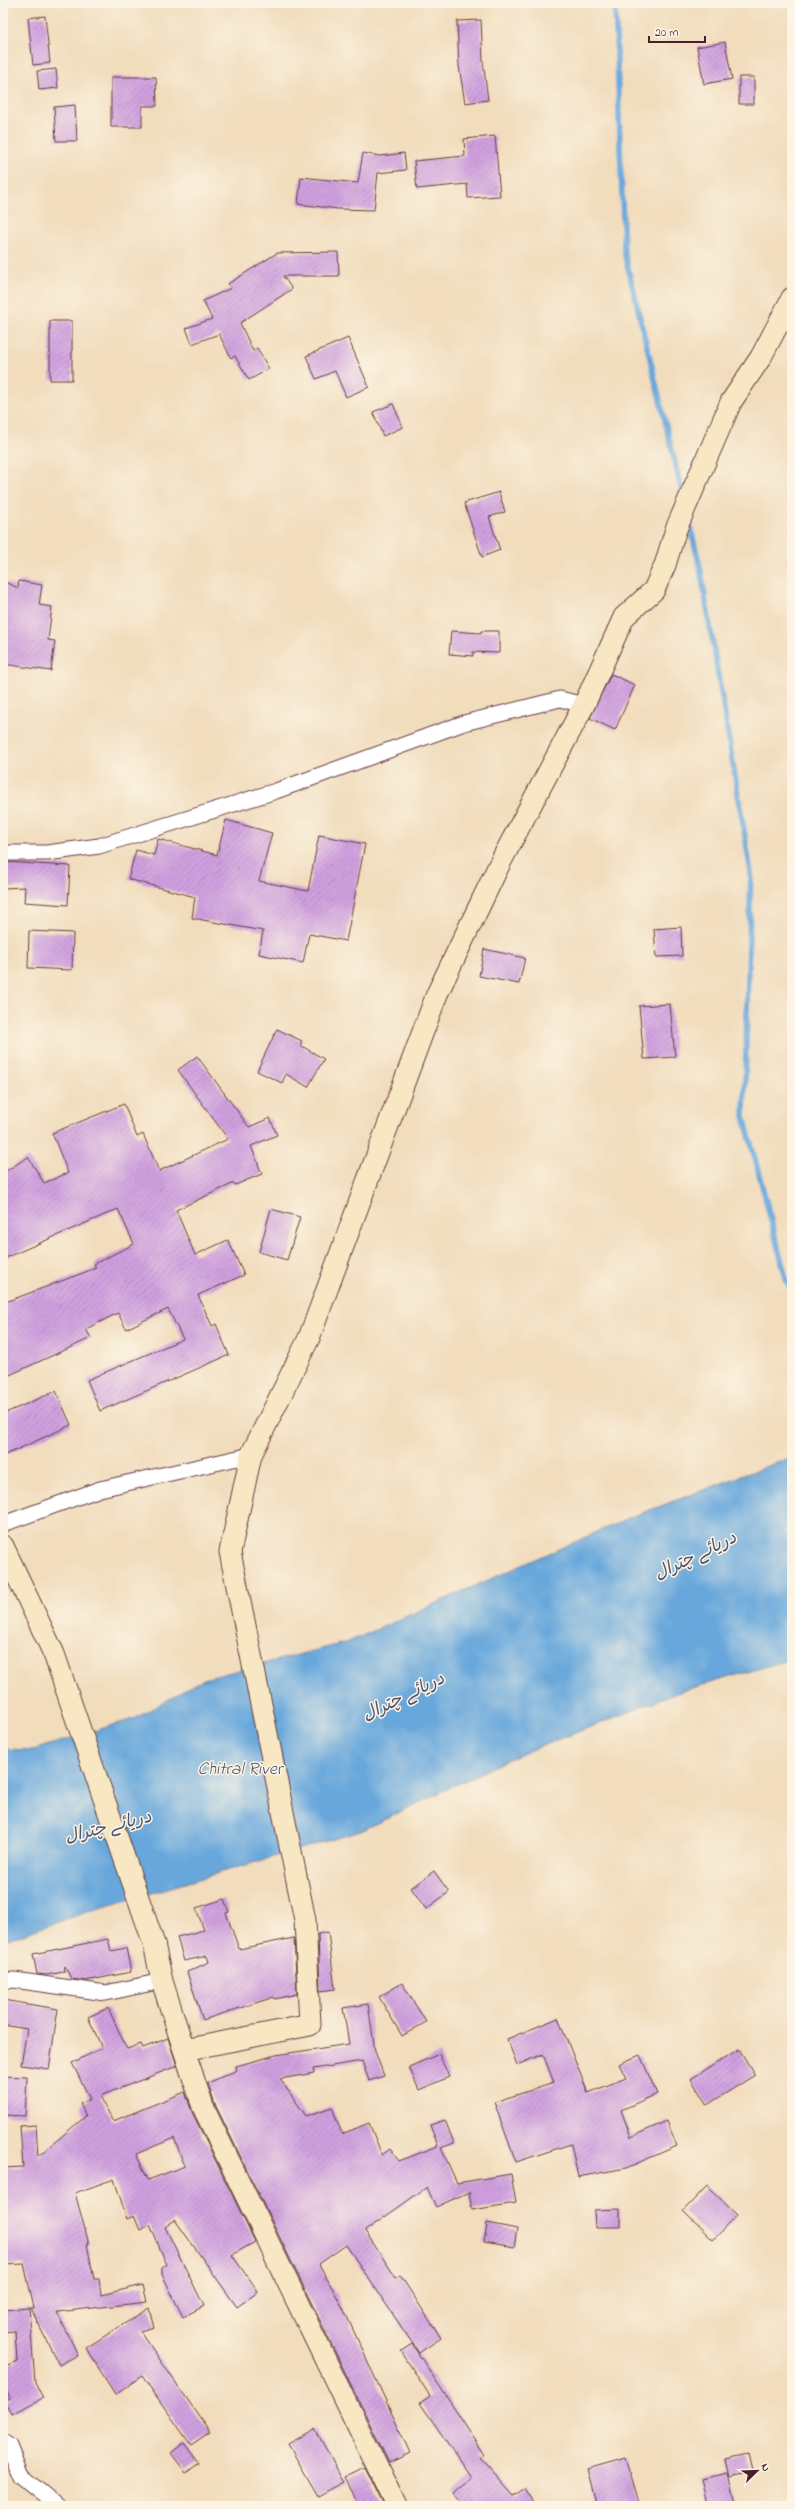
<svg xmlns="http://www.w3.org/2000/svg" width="795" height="2509" font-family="'Indie Flower','Playpen Sans Arabic',sans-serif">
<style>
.water{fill:#68a7db;stroke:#596383}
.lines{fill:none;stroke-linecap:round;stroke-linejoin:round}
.stream{stroke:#68a7db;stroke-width:5.5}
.building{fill:url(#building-hatch);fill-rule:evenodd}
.street-casing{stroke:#633b41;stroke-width:17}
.secondary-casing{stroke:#633b41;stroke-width:23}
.street{stroke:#fff;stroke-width:15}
.secondary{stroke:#f7e8c3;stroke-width:21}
.labels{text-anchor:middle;stroke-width:3;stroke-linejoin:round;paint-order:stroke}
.water-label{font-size:18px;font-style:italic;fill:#565571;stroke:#fcf5e5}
</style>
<defs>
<pattern id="building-hatch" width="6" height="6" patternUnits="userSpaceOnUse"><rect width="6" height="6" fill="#d0a0e0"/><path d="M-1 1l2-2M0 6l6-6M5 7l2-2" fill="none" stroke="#ab82b6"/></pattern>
</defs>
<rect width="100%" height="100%" fill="#fcf5e5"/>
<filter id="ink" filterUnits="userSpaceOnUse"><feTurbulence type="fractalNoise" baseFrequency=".025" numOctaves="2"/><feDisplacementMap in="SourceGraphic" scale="8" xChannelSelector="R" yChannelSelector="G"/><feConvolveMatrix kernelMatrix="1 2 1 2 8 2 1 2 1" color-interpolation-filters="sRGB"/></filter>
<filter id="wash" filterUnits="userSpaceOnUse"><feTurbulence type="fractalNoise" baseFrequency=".012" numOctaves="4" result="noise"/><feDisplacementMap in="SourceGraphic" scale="16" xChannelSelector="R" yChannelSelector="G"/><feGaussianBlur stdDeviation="0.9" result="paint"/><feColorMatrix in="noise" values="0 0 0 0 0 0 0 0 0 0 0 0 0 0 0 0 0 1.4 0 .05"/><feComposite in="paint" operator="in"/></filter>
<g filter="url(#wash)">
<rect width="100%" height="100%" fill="#f1dcbc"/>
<path class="water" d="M792,1457v202l-110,32 -173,68 -148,72 -271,80 -87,30v-192l30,1 103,-32 68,-39 144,-37 283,-125z"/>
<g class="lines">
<path class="stream" d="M615,3l9,248 59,245
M688,518l12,48 51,306 -7,244 43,166 5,9"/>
</g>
<g id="blocks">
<path class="building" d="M45,16l5,47 -17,2 -5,-47z
M481,20l2,41 5,39 -23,3 -6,-37 -2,-45z
M725,42l7,37 -28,5 -7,-37z
M56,69l2,19 -19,2 -2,-19z
M111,77h45l1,29h-15v21h-31z
M739,77h15v27h-15z
M75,105l2,36h-21l-2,-34z
M495,136l5,60 -32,2 -1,-14 -50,5 -3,-28 51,-5 -1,-17z
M363,153l17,3 24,-3 2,17 -28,3 -4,37 -36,-1 -40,-5 3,-27 57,6z
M338,252l1,24h-56l9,13 -52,34 13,28 4,-3 12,21 -20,11 -14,-24 -4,2 -12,-24 -27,10 -6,-16 26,-9 -9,-18 28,-13 -3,-4 49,-31z
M50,321h22v59h-22z
M348,338l21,49 -23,10 -11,-26 -19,8 -10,-23z
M393,404l10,23 -20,9 -10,-24z
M499,492l6,20 -16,5 11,33 -18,7 -18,-54z
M3,581l15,7 1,-7 23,4 -3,20 13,2 -4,33 7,1 -4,30 -48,-7z
M451,631l30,2v-2h18v22l-26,-1v4l-24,-2z
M611,674l24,11 -20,45 -25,-12z
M226,820l46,13 -13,48 49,10 11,-56 46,9 -19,97 -37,-7 -6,29 -44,-9 4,-23 -71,-13 3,-21 -67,-18 8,-29 18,5 4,-16 59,16z
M3,862l67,4 -2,39 -44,-3 1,-15 -22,1z
M681,927l1,29 -26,1 -2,-28z
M29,931l44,2 -1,37 -44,-2z
M484,949l41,9 -6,26 -40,-8z
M670,1004l5,53 -31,2 -5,-53z
M277,1029l25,12 -2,4 24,14 -16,28 -22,-13 -4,9 -25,-12z
M197,1056l52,71 21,-9 7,17 -26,11 11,28 -27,11 -1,-2 -58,27 19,45 33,-15 16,35 -46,20 14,31 4,-2 13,31 -129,56 -13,-31 96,-41 -15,-30 -42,20 -8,-16 -32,16 5,9 -88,40v-75l93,-35 -2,-4 40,-20 -16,-35 -115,50v-86l25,-16 16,26 24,-10 -16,-40 72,-29 13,33 6,-3 16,37 69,-32 -50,-69z
M271,1209l29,8 -13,43 -28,-8z
M56,1391l15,34 -68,31v-42z
M434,1871l15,21 -23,17 -15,-21z
M224,1899l5,13 -3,1 13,36 55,-11 3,56 -22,5 -1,-2 -71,23 -16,-48 22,-10 -2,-6 -23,5 -7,-24 27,-7 -8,-22z
M328,1932l7,57 -15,2 -2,-57z
M108,1939l3,12 15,-3 5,24 -45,9 -15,-2 -6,-13 -1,6 -18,3 -9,-1 -4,-20z
M402,1983l24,39 -24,14 -23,-39z
M3,2000l55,9 -9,60 -28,-4 6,-36 -24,-4z
M368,2004l7,47 9,25 -15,5 -7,-20 -49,8 1,4 -34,6 26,37 26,-9 10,27 27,-11 13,32 8,-6 9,12 39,-15 -8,-21 15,-5 9,23 -13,5 16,35 54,-9 5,29 -44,7 -3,-18 -33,15 -9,-20 -62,44 31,47 4,-3 41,63 -22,15 -73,-108 -27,19 24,44 67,145 -21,10 -175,-361 -6,-19 29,-13 -1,-4 40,-11 73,-11 -6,-36z
M108,2008l19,41 14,-5 2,4 25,-10 9,28 -77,30 13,25 72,-29 7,20 63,130 -23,13 26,37 -21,15 -62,-87 -10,7 39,79 -21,11 -21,-43v-6l5,-3 -17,-40 -10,5 -6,-14 -7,3 -13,-40 -39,14 14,51h-2l7,35h5l2,16 42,-10 4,17 -90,10 21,43 -19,10 -29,-57h4l-10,-44 -21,1v-97l20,-1 -3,-41 16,-1 2,31 48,-40 -6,-12 10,-5 -18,-36 30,-15 -14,-31zM174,2138l11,28 -37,14 -12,-26z
M558,2018l30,75 38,-15 -7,-14 21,-9 17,39 -36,16 10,27 36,-16 10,25 -51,22 -48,9 -7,-33 -55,18 -22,-60 60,-19 -11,-29 -26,11 -10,-26z
M739,2049l16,26 -48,30 -16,-26z
M439,2054l10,23 -30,13 -10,-23z
M3,2076l24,1 -2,39 -22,-1z
M707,2186l30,29 -24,25 -30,-29z
M620,2209v18h-25l-1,-17z
M487,2223l30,6 -3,18 -30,-5z
M29,2308l6,74 8,16 -32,16 -7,-13 6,-3 -7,-16v-15l14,-6 -2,-30 -12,1v-22z
M149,2308l5,19 -14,4 70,101 -19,13 -49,-69 -27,18 -29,-46z
M412,2344l72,110 -5,3 35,39 11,-7 10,17h-70l-12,-13 18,-16 -51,-74 10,-7 -29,-45z
M315,2429l29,53 -26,14 -30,-52z
M184,2443l15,20 -13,10 -15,-20z
M749,2455l4,17 -23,5 -4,-17z
M626,2458l14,48h-43l-10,-37z
M364,2467l19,39h-25l-13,-30z
M728,2473l7,33h-27l-6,-27z"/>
</g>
</g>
<g filter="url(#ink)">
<use href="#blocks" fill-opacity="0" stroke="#633b41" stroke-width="1"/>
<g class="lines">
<defs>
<path id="street" d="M3,853h44l52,-7 177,-55 188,-68 96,-24 24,6
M3,1524l97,-35 151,-34
M3,1981l11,-1 92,13 56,-12
M3,2442l6,4 12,30 37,30"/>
<path id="secondary" d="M3,1546l51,108 100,290 8,37 22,69
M396,2506l-193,-399 -19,-57 126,-25 -5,-105 -75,-368 21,-97 58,-117 128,-344 63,-131 84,-158 40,-88 30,-27 11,-25 11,-36 55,-127 30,-45 31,-59"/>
</defs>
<use href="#street" class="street-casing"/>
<use href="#secondary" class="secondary-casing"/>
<use href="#street" class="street"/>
<use href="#secondary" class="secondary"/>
</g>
</g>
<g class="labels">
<g class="water-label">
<text transform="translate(695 1555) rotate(-26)" y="6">دریائے چترال</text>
<text transform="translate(403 1696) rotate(-26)" y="6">دریائے چترال</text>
<text x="240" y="1774">Chitral River</text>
<text transform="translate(108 1826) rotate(-14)" y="6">دریائے چترال</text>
</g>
</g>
<rect width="795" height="2509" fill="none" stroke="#fcf5e5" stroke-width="16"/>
<g transform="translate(757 2471) rotate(67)" stroke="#fcf5e5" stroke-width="3" paint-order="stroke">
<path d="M0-3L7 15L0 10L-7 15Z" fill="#4a1f2b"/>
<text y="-6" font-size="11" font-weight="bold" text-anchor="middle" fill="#4a1f2b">N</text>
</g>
<path d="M649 36v6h56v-6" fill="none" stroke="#4a1f2b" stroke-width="2"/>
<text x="655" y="36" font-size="12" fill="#4a1f2b" stroke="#fcf5e5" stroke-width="3" paint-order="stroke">20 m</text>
</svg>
